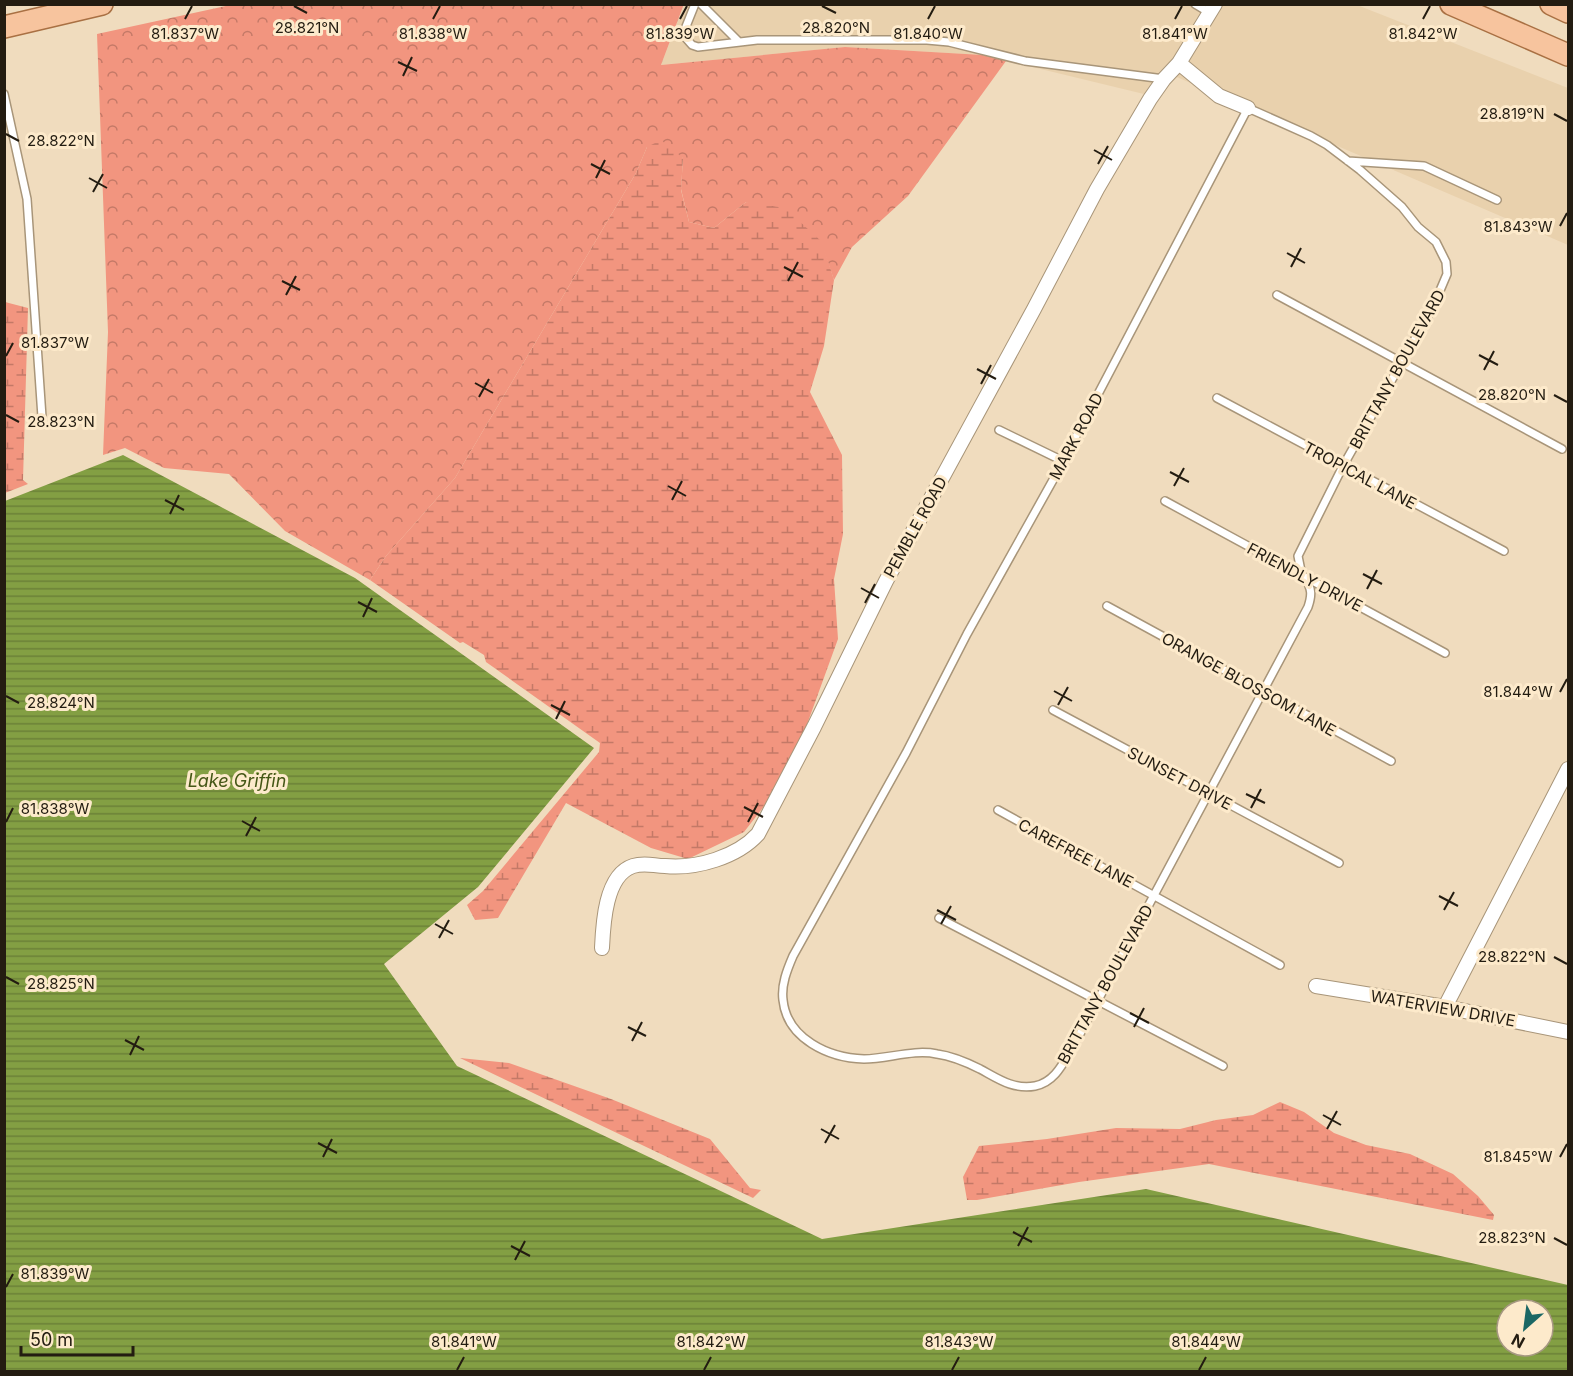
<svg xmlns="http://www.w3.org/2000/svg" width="1573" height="1376" font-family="Inter,sans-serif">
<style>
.built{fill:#e9d1ad}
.forest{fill:url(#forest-crowns)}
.wetland{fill:url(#wetland-marsh)}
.water{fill:url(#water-rules);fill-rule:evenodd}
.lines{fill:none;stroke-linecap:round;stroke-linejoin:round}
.lane-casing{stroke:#a89579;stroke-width:10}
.street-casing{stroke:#a89579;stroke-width:16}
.primary-casing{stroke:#a97043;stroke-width:24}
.lane{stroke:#fff;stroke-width:7}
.street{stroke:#fff;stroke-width:14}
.primary{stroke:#f7c49e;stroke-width:21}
.ticks{fill:none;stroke:#231c11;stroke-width:2}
.labels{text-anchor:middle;stroke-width:6;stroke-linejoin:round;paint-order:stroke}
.street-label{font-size:16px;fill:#231c11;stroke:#fdeacb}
.water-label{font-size:18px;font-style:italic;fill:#455716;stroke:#fdeacb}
.ticks-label{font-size:15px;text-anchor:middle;fill:#231c11;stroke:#fdeacb;stroke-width:6;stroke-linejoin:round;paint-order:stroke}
</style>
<defs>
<pattern id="forest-crowns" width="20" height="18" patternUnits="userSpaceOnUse" patternTransform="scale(1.5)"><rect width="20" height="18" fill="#f2957f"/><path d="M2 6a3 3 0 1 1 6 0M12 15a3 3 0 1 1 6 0" fill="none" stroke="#c47967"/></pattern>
<pattern id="wetland-marsh" width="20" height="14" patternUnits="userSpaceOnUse" patternTransform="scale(1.5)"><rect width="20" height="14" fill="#f2957f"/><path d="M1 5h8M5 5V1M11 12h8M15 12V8" fill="none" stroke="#c47967"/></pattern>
<pattern id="water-rules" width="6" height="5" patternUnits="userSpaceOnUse" patternTransform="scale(1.5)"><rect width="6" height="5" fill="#839f43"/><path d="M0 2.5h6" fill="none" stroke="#6b8137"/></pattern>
</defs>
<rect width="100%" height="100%" fill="#f0dcbe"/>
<path class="built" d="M684,5h673l211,83v157l-396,-170 -24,20 -165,-40 -138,-8 -184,18z"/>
<path class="forest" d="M235,4h449l-23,61 184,-18 138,8 23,6 -98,135 -56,51 -18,33 -13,-38 -75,-40 -32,26 -25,-6 -8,-33 2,-31 -36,-11 -11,26 -181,305 -69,78 -16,24 -85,-49 -56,-57 -65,-6 -39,-20 -22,7 5,-123 -11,-298z"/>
<path class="wetland" d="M661,140l22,18 -2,32 8,32 25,6 32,-26 39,6 37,34 12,38 -10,66 -14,46 32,63 1,79 -9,45 4,60 -49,135 -45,58 -56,27 -37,-11 -85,-45 -68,115 -23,2 -8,-15 16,-14 116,-139 1,-9 -114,-81 -2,-7 -21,-13 -3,1 -90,-63 16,-24 69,-78 181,-305 11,-26z
M5,302l23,6 -5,172 5,4 -23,9z
M460,1058l49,5 102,36 99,40 40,49 11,2 -8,8z
M1280,1102l24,10 30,21 32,12 44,9 43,20 25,22 16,19 -1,5 -284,-56 -130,18 -102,18h-10l-4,-23 16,-31 68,-7 69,-11 64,1 36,-9 37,-5z"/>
<path class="water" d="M123,455l232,123 239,170 -116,139 -94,77 73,102 365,173 324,-50 422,96v86h-1563v-870zM1507,1310h36v36h-36z"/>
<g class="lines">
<defs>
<path id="lane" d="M695,4l-10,25v8l7,8 6,2 59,-7h170l22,2 76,19 139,18
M701,4l38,38
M1195,4l15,9
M4,94l23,105 15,218
M1348,161l76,5 73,34
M1277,295l285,154
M1217,398l287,153
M999,430l64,31
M1165,501l280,152
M1302,576l-4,-20 45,-90 90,-159 14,-33 -1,-12 -10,-20 -18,-15 -16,-20 -42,-37 -33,-25 -16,-9 -63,-28 -195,372 -86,154 -61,119 -113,203c-6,14 -12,29 -10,44 4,39 46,58 81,59 24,0 49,-10 73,-5 15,2 29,8 43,15 17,9 33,21 55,17 21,-4 29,-25 39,-41l234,-438c4,-12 4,-18 -3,-29
M1107,606l284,155
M1053,710l286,153
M998,810l282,155
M939,918l284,148"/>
<path id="street" d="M1215,4l-36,59 40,33 29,12
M602,948c1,-23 3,-73 31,-82 12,-4 21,0 32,0 32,3 72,-9 93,-32l56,-107 72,-146 148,-272 63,-120 53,-90 14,-20 15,-16
M1316,986l129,21 123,25
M1445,1007l123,-238"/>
<path id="primary" d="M1451,4l117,51
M1551,4l17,8
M4,27l98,-23"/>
</defs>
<use href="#lane" class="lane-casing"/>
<use href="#street" class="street-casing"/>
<use href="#primary" class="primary-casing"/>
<use href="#lane" class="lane"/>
<use href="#street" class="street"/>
<use href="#primary" class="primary"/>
</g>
<path class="ticks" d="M294,6l13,7M822,6l14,7M185,19l7,-13M433,19l7,-13M680,19l7,-13M928,19l7,-13M1175,19l7,-13M1423,19l7,-13M398,62l19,9M403,76l9,-19M1554,114l13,7M6,134l13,7M1094,150l18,10M591,164l19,10M1098,164l10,-18M89,178l18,10M596,178l9,-18M93,192l10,-18M1560,226l7,-13M1287,253l18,10M784,267l19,10M1291,267l10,-19M282,281l18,9M788,281l10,-19M286,295l10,-19M1479,355l19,10M6,356l7,-13M977,369l19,10M1484,370l10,-19M475,383l18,10M981,384l10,-19M1554,395l13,7M479,397l10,-18M6,415l13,7M1170,472l19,10M668,486l18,10M1174,486l10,-18M165,500l19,10M672,500l10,-19M170,514l9,-19M1363,574l19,10M861,588l18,10M1367,589l10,-19M358,602l19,10M865,603l10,-19M363,617l9,-19M1054,691l18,10M1560,692l7,-13M6,696l13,7M551,705l19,10M1058,705l10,-18M556,719l9,-18M1246,794l19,9M744,807l19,10M1251,808l10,-19M242,821l18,10M6,822l7,-14M748,822l10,-19M246,836l10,-19M1439,896l19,10M937,910l19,10M1444,910l10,-18M435,924l18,10M941,924l10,-18M439,938l10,-18M1554,957l13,7M6,977l13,7M1130,1013l19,10M628,1027l18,9M1134,1027l10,-19M125,1040l19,10M632,1041l10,-19M130,1055l9,-19M1323,1115l18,10M821,1129l18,10M1327,1129l10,-18M318,1143l19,10M825,1143l10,-18M323,1157l9,-18M1560,1157l7,-13M1013,1232l19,10M1554,1238l13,7M511,1246l19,10M1018,1246l10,-19M515,1260l10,-19M6,1287l7,-13M457,1370l7,-13M704,1370l7,-13M952,1370l7,-13M1199,1370l7,-13"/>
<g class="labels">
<g class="street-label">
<text transform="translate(1397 369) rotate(-61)" y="6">BRITTANY BOULEVARD</text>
<text transform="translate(1076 436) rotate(-62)" y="6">MARK ROAD</text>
<text transform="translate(1360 475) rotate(28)" y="6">TROPICAL LANE</text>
<text transform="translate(915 527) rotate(-61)" y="6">PEMBLE ROAD</text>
<text transform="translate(1305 577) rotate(28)" y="6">FRIENDLY DRIVE</text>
<text transform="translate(1249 684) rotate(29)" y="6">ORANGE BLOSSOM LANE</text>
<text transform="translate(1180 778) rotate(28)" y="6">SUNSET DRIVE</text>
<text transform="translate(1076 853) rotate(28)" y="6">CAREFREE LANE</text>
<text transform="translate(1105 984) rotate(-61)" y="6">BRITTANY BOULEVARD</text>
<text transform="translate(1443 1008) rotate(10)" y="6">WATERVIEW DRIVE</text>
</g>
<g class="water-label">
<text x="237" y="787">Lake Griffin</text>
</g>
</g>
<g class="ticks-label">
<text x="307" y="33">28.821°N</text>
<text x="836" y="33">28.820°N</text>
<text x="185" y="39">81.837°W</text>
<text x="433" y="39">81.838°W</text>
<text x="680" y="39">81.839°W</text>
<text x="928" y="39">81.840°W</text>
<text x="1175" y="39">81.841°W</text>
<text x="1423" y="39">81.842°W</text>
<text x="1512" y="119">28.819°N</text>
<text x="61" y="146">28.822°N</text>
<text x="1518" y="232">81.843°W</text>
<text x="55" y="348">81.837°W</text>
<text x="1512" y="400">28.820°N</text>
<text x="61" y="427">28.823°N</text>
<text x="1518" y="697">81.844°W</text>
<text x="61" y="708">28.824°N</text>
<text x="55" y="814">81.838°W</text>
<text x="1512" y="962">28.822°N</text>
<text x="61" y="989">28.825°N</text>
<text x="1518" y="1162">81.845°W</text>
<text x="1512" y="1243">28.823°N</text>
<text x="55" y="1279">81.839°W</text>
<text x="464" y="1347">81.841°W</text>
<text x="711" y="1347">81.842°W</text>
<text x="959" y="1347">81.843°W</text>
<text x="1206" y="1347">81.844°W</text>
</g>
<rect width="1573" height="1376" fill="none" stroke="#231c11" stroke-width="12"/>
<g transform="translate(1525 1328) rotate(208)"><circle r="28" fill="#fdeacb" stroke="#a69881" stroke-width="1.5"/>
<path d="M0-4.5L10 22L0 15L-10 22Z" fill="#1b6764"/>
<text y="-9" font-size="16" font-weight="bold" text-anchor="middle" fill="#231c11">N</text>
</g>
<path d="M21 1346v9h112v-9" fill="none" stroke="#231c11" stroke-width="3"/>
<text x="30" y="1346" font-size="18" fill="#231c11" stroke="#fdeacb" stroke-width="4.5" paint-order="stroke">50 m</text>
</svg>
